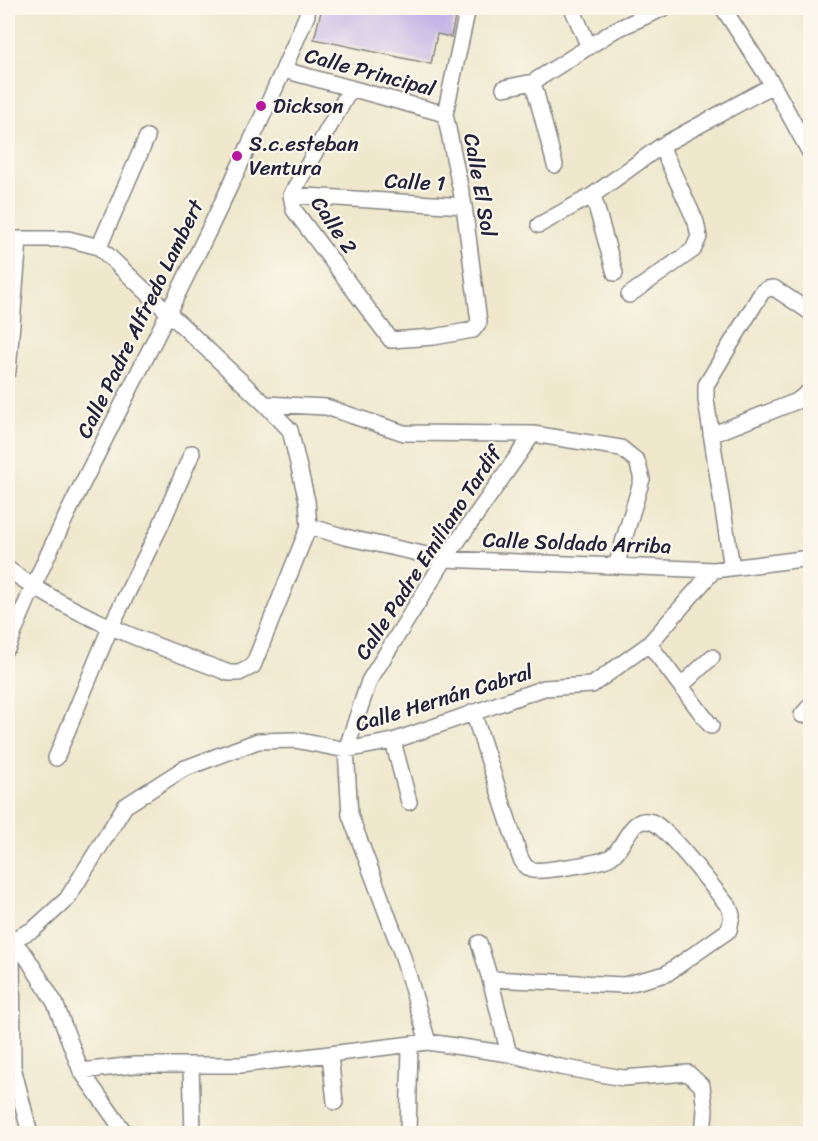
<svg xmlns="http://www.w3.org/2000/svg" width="818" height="1141" font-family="Sriracha,sans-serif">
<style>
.building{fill:#c3b6e6}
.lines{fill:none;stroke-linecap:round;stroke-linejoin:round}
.minor-casing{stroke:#888584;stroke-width:18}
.minor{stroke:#fff;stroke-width:15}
.poi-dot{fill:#b5179e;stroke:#fbf7ec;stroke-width:2}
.labels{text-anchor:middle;stroke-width:4.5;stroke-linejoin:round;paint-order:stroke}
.street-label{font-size:21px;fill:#22223b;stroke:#fbf7ec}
.poi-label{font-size:21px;fill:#22223b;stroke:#fbf7ec;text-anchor:start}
</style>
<rect width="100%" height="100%" fill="#fbf7ec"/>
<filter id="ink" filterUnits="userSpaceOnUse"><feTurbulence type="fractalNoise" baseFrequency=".0167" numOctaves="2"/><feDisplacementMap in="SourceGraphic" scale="12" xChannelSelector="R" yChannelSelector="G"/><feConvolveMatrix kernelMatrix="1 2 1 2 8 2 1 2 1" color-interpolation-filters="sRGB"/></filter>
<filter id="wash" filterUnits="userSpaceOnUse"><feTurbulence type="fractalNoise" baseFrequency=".008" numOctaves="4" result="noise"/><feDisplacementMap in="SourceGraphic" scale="24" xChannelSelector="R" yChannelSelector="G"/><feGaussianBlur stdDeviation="1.35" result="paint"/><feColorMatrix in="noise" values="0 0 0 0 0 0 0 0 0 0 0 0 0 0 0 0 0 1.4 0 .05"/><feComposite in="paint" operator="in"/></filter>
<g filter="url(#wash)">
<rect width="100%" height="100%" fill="#efe8cd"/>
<g id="blocks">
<path class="building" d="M322,8h35l25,5 2,-5h73l-6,29 -14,-3 -6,30 -117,-25z"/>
</g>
</g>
<g filter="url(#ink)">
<use href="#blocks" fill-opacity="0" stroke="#888584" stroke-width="1.5"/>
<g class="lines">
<defs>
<path id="minor" d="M572,8l17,39
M723,8l50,77 37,68
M284,70l161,44
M533,82l22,83
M351,88l-60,107 3,15 97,130 43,-3 39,-7 6,-8 -15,-116 -19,-92 23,-106
M504,88l29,-6 82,-52 49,-22
M291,195l173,11
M593,195l22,78
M539,225l54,-30 68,-49 112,-61
M8,239h60l31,8 166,157 25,26 17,71 2,25 -56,140 -14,7h-10c-76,-29 -155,-55 -221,-104
M99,247l48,-110
M629,295l64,-45 6,-13 -3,-15 -35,-76
M8,371l11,-131
M265,404l61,3 78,26 129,1 88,14 16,13 5,18 -26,87
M711,435l86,-34 13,-10
M309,526l36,11 100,22 269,11 96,-12
M732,568l-26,-168v-15l56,-93 5,-3 7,-1 36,24
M649,644l62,82
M8,647c34,-87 78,-170 120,-254 63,-125 125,-250 179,-378v-7
M681,686l31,-29
M473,712l47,145c3,6 5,11 12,13 10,2 67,-7 77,-12 16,-8 20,-44 43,-36 16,6 63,68 77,85l3,8 -3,15 -63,44 -42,11 -134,-6
M802,715l8,-9
M393,741l16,61
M56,758l54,-130 50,-101 32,-74
M8,939l4,1 22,-11 33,-30 58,-93 58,-37 75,-28 37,-1 51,10 47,-9 151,-53 48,-3 57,-41 65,-74
M12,940l14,16 29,47 26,68 44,62
M12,940l1,127 17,67
M479,943l11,36 19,75
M428,1042l-26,-88 -52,-139 -4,-65 23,-69 76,-122 88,-125
M330,1055l5,47
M191,1065l2,69
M81,1071l54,-6h105l188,-23 81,12 51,13 63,11 65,-5 14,13 3,24 -2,24
M408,1134l2,-88"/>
</defs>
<use href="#minor" class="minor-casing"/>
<use href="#minor" class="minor"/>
</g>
</g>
<g class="poi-dot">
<circle cx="261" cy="106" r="6"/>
<circle cx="237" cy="156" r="6"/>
</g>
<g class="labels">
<g class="street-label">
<text transform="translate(370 72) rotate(15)" y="7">Calle Principal</text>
<text transform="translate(415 182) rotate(3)" y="7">Calle 1</text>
<text transform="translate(480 185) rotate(80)" y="7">Calle El Sol</text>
<text transform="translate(334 225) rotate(56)" y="7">Calle 2</text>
<text transform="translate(140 319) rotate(-64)" y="7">Calle Padre Alfredo Lambert</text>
<text transform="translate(577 543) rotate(2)" y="7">Calle Soldado Arriba</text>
<text transform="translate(428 553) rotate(-57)" y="7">Calle Padre Emiliano Tardif</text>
<text transform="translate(444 698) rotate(-17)" y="7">Calle Hernán Cabral</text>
</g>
<g class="poi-label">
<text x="273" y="113">Dickson</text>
<text x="249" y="151">S.c.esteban<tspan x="249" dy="24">Ventura</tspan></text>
</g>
</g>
<rect width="818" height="1141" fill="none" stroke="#fbf7ec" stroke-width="30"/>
</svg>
